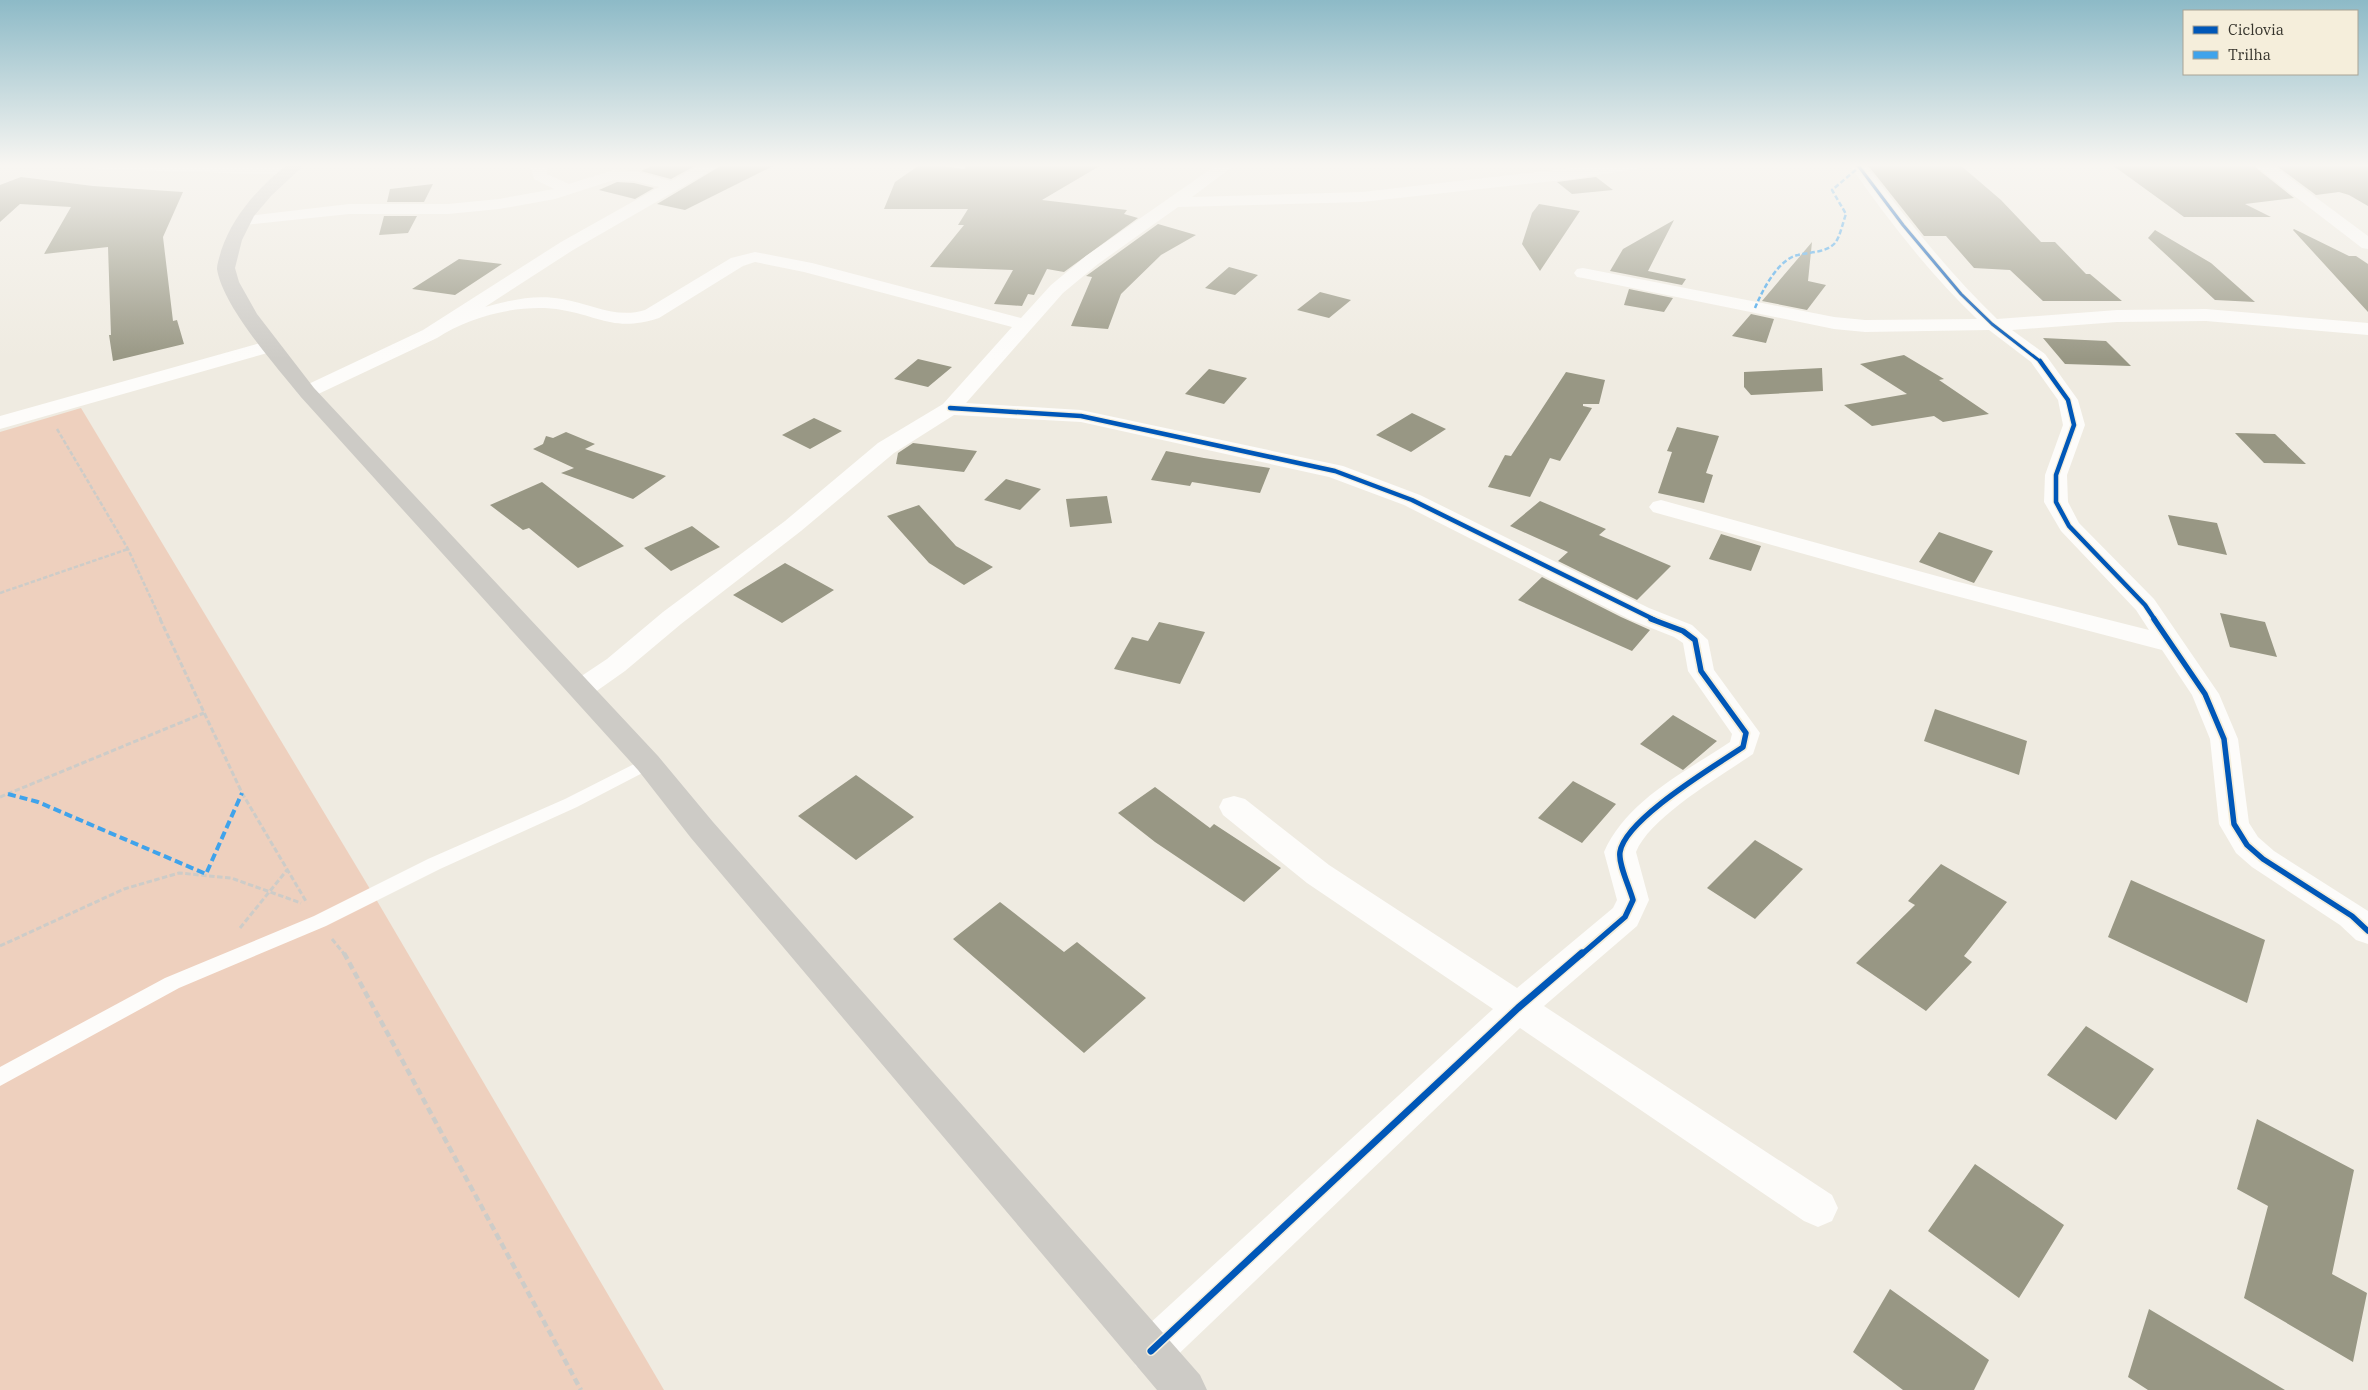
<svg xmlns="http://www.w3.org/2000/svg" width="2368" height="1390" font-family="'IBM Plex Serif',serif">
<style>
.green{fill:#eed0be}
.building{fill:#989784}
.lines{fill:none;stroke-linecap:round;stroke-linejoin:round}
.path-far2{stroke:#cdccc8;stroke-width:2.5;stroke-dasharray:4.5 2;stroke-linecap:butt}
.path-far1{stroke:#cdccc8;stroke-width:3;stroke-dasharray:5.5 2.5;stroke-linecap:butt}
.path{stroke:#cdccc8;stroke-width:4.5;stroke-dasharray:7 4;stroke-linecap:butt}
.service{fill:#fdfcfa;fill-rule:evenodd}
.minor{fill:#fdfcfa;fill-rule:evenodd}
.secondary{fill:#cdcbc6;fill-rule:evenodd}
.quiet-far1{stroke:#3fa3eb;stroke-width:2.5;stroke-dasharray:5 2.5;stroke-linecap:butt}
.quiet{stroke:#3fa3eb;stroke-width:4;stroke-dasharray:8 4;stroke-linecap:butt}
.cycleway-far3-casing{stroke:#f5eedb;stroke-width:5}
.cycleway-far2-casing{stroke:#f5eedb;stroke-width:7}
.cycleway-far1-casing{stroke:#f5eedb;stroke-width:9}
.cycleway-casing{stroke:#f5eedb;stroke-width:10}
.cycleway-far3{stroke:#0057b8;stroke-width:3}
.cycleway-far2{stroke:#0057b8;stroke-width:4.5}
.cycleway-far1{stroke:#0057b8;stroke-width:5.5}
.cycleway{stroke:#0057b8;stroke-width:7}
</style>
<rect width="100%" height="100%" fill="#efebe1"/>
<path class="green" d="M81,408l292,486 291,496h-664v-958z"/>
<path class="building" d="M656,164h42l-27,15 -30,-8z
M724,164h53l-92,46 -28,-6z
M921,164l44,5v-5h138l-61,36 85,10 -3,4 14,4 -74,54 -17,-3 -13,26 -6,-1 -6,12 -28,-2 19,-34 -83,-3 34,-42h-6l10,-16h-84l11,-27z
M1867,164h92l42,36 40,42h14l31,32h4l32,27h-79l-33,-31 -36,-2 -28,-32h-22z
M2111,164h140l43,34 -49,6 26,13h-87z
M2274,164h94v42l-19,-11 -10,-3 -23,3z
M21,177l72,9 90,6 -20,45 10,84 4,-1 7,24 -71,17 -4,-26h2l-3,-88 -64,7 27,-47 -51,-3 -20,18v-37z
M1596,177l17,13 -41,4 -15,-12z
M617,182l17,1 20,5 -19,11 -36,-9z
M433,184l-9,18h-37l3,-13z
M1539,204l41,7 -40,60 -18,-27 10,-31z
M384,216h33l-9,17 -29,2z
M1674,220l-26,51 38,8 -4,6 -72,-14 13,-22z
M1158,224l38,11 -35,20 -40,39 -13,35 -37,-3 21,-49 -6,-1z
M2294,229l55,27h7l12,8v48l-75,-82z
M2155,230l56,33 44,39 -40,-2 -67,-62z
M1812,242l-4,39 18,4 -19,25 -45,-9z
M459,259l43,5 -47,31 -43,-6z
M1229,267l29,8 -23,20 -30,-7z
M1629,289l44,9 -9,14 -40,-7z
M1320,292l31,8 -22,18 -32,-8z
M1751,314l23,5 -8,24 -34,-7z
M2043,338l63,3 25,25 -66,-2z
M1904,355l40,24 -5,1 50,34 -46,8 -9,-6 -62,10 -28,-21 63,-11 -47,-30z
M918,359l34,8 -24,20 -34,-8z
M1822,368l1,23 -72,4 -7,-8v-15z
M1209,369l38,9 -23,26 -39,-10z
M1566,372l39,8 -6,24h-16v2l9,2 -32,53 -10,-3 -20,39 -42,-10 17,-32 6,1z
M1412,413l34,16 -35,23 -35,-17z
M814,418l28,13 -32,18 -28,-14z
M1677,427l42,9 -13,37 7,2 -9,28 -46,-10 14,-41 -5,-1z
M566,432l29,12 -10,5 81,27 -33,23 -72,-26 13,-5 -41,-19 10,-5 3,-8 7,2z
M2235,433l40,1 31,30 -42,-1z
M913,443l64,8 -13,21 -68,-8 2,-11z
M1166,451l38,7 66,10 -10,25 -68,-11 -2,4 -39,-6z
M1006,479l35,10 -21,21 -36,-10z
M542,482l82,64 -46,22 -49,-40 -6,2 -33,-25z
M1107,496l5,27 -42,4 -4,-28z
M1540,501l66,28 -7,6 72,31 -34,34 -79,-39 10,-9 -58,-26z
M919,505l37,41 37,21 -29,18 -35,-22 -42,-47z
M2168,515l49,8 10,32 -49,-10z
M692,526l28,21 -49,24 -27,-23z
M1939,532l54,19 -19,32 -55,-21z
M1721,534l40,12 -10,25 -42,-12z
M785,563l49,27 -52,33 -49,-28z
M1542,577l79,40 29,13 -18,21 -114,-51z
M2220,613l45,9 12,35 -47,-10z
M1159,622l46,10 -25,52 -66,-15 18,-32 16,4z
M1935,709l92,32 -8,34 -95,-34z
M1673,715l44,26 -34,29 -43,-26z
M856,775l58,42 -58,43 -58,-44z
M1573,781l43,23 -34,39 -44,-25z
M1155,787l55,41 4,-4 67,44 -37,34 -89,-60 -37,-29z
M1755,840l48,29 -48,50 -48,-31z
M1941,864l66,38 -43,54 8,6 -46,49 -70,-48 59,-58 -7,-4z
M2131,880l134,60 -18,63 -139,-66z
M1000,902l64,50 13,-10 69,56 -62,55 -131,-114z
M2086,1026l68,43 -38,51 -69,-45z
M2257,1119l97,51 -22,104 35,19 -14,69 -109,-64 24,-92 -31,-17z
M1975,1164l89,61 -45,73 -91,-67z
M1890,1289l99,71 -15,30h-71l-50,-38z
M2149,1309l136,81h-137l-20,-13z"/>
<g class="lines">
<path class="path-far2" d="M57,429l71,120 33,71
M0,593l128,-44"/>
<path class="path-far1" d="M160,619l82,174 65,110
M0,797l204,-84
M240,928l47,-58
M332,939l13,16
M0,946l124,-57 55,-16 52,5 70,25"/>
<path class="path" d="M344,953l237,437"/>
<path class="service" d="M648,757l6,2 2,4 -2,4 -77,40 -137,62 -114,57 -147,62 -179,98v-19l165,-89 149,-62 114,-57 137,-60z"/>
<path class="minor" d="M89,164h156l45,1 8,5 -8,5 -193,-6z
M530,164h16l1,10 22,10 44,-14 22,1 36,10 31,-17h20l-149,86 -88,57c25,-7 51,-13 77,-8 29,5 54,20 83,11l86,-52 24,-6 57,11 209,55 30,-33 35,-29 132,-92h18l-44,33 170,-5 245,-28h38l-8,5 -65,10 -210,23 -184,5 -80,57 -35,29 -97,110 115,7 262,56 77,29 229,113 43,17 16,15 6,30 46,63 -7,21c-32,22 -103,63 -117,98l13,48 -12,26 -93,80 288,189 6,13 -6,13 -14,6 -14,-6 -284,-193 -354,338 -15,6 -15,-6 -6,-15 6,-15 357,-327 -186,-126 -84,-68 -4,-8 4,-8 11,-3 11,3 84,66 188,123 96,-80 4,-8 -13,-48c23,-52 81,-80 126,-110l2,-8 -44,-63 -5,-28 -9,-6 -43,-17 -227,-115 -75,-28 -248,-55 -127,-7 -60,38 -93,78 -120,93 -56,47 -34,24 -10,3 -10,-3 -4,-6 4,-6 36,-24 56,-47 122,-91 93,-78 65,-39 69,-77 -208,-55 -49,-10 -12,4 -84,52c-44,14 -57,-1 -97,-8 -40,-7 -92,6 -125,28l-123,58 -7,2 -7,-2 -3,-4 3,-4 123,-58 138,-88 98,-55 -25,-6 -20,-1 -59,19 -56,10 -51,5h-99l-105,11 -6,-2 -2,-3 2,-3 111,-13h99l51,-5 55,-10 -20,-10z
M1849,164h16c41,54 83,108 132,155l120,-9 89,-1 162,14v12l-162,-14 -89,1 -105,8 33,24 33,46 7,25 -18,50 1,27 11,21 75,76 65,95 19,45 11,84 9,14 16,14 94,60v33l-12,-4 -16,-15 -88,-58 -16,-14 -17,-29 -9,-85 -18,-44 -30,-45 -225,-59 -284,-79 -4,-5 4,-5 8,-2 294,81 194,49 -13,-20 -75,-79 -17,-29 1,-27 18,-50 -5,-25 -27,-38 -42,-32 -124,2 -31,-3 -251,-51 -6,-1 -3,-4 3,-4 6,-1 251,49 31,3 112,-1c-48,-46 -90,-100 -128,-155z
M2253,164h18l97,72v13l-6,-1z
M271,340l7,2 3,4 -3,4 -278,79v-13z"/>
<path class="secondary" d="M288,164h17l-34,32 -17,20 -12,24 -7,28 4,14 18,32 57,74 344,368 55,66 487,553 7,15h-50l-466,-552 -53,-68 -338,-374c-24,-30 -77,-89 -83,-127 0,-6 3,-13 4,-18 12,-36 38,-64 67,-87z"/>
<path class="quiet-far1" d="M1755,308c7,-17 23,-49 43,-53 11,-3 28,-2 37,-12 5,-6 8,-21 11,-29l-14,-24 26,-22"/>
<path class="quiet" d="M8,794l30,8 168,72 36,-81"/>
<defs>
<path id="cycleway-far3" d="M1857,164l46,61 58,69 31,30 49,38"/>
<path id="cycleway-far2" d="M2040,361l28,39 6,25 -18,50v27l13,24 76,79 10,15
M950,408l131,8 254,55 77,29 243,120"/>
<path id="cycleway-far1" d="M2154,619l51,75 19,45 10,85 13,21 16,14 89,57 16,15
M1581,955l44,-38 8,-17c-3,-12 -15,-36 -13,-48 5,-33 95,-86 123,-105l3,-14 -45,-62 -6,-31 -12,-9 -32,-12"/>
<path id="cycleway" d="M1151,1351l367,-343 64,-55"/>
</defs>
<use href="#cycleway-far3" class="cycleway-far3-casing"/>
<use href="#cycleway-far2" class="cycleway-far2-casing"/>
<use href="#cycleway-far1" class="cycleway-far1-casing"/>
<use href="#cycleway" class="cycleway-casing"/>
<use href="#cycleway-far3" class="cycleway-far3"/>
<use href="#cycleway-far2" class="cycleway-far2"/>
<use href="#cycleway-far1" class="cycleway-far1"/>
<use href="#cycleway" class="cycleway"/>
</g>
<linearGradient id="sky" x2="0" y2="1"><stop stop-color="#8dbac7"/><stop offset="0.46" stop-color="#f8f6f2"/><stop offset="1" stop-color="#f8f6f2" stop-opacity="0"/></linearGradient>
<rect width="2368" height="359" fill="url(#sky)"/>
<rect x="2183" y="10" width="175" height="65" fill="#f5eedb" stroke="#a9a495"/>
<rect x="2193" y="26" width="25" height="8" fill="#0057b8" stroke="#a9a495"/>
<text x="2228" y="35" font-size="15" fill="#37352d">Ciclovia</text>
<rect x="2193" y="51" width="25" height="8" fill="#3fa3eb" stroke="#a9a495"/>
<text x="2228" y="60" font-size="15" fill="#37352d">Trilha</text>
</svg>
